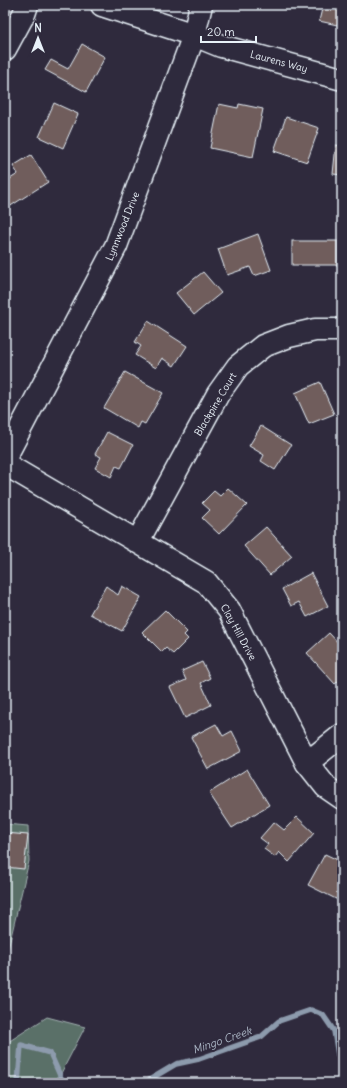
<svg xmlns="http://www.w3.org/2000/svg" width="347" height="1088" font-family="Delius,sans-serif">
  <style>
    .green { fill: #5a6f68; stroke: #a1b0b0 }
    .lines { fill: none; stroke-linecap: round; stroke-linejoin: round }
    .stream { stroke: #8d9bad; stroke-width: 5.5 }
    .building { fill: #6f5d5c; stroke: #e8f1f8 }
    .minor-casing { stroke: #e8f1f8; stroke-width: 25 }
    .minor { stroke: #2f2a3d; stroke-width: 22 }
    .labels { text-anchor: middle; stroke-width: 4; stroke-linejoin: round; paint-order: stroke }
    .street-label { font-size: 10px; fill: #e8f1f8; stroke: #2f2a3d }
    .water-label { font-size: 11px; font-style: italic; fill: #acb7c6; stroke: #2f2a3d }
  </style>
  <rect width="100%" height="100%" fill="#2f2a3d"/>
  <filter id="ink" filterUnits="userSpaceOnUse"><feTurbulence type="fractalNoise" baseFrequency=".025" numOctaves="2"/><feDisplacementMap in="SourceGraphic" scale="8" xChannelSelector="R" yChannelSelector="G"/><feConvolveMatrix kernelMatrix="1 2 1 2 8 2 1 2 1" color-interpolation-filters="sRGB"/></filter>
  <g filter="url(#ink)">
    <g class="green">
      <path d="M5,824L28,826L29,861L5,962Z"/>
      <path d="M47,1017L85,1027L56,1083H5V1044Z"/>
    </g>
    <g class="lines">
      <g class="stream">
        <path d="M18,1083L21,1045L50,1053L62,1080L67,1083"/>
        <path d="M144,1083L176,1064L199,1059L261,1037L279,1021L311,1010L323,1015L334,1031L338,1055L342,1062"/>
      </g>
    </g>
    <g class="building">
      <path d="M323,5H342V26L319,21Z"/>
      <path d="M82,44L105,57L86,92L45,70L51,60L68,69Z"/>
      <path d="M54,103L78,114L63,148L39,137Z"/>
      <path d="M219,104L238,108L239,104L263,109L253,157L210,148Z"/>
      <path d="M286,117L319,128L307,162L274,151Z"/>
      <path d="M336,145L342,146V175L333,174Z"/>
      <path d="M31,155L48,182L9,207L5,201V182L18,174L13,166Z"/>
      <path d="M258,234L271,270L254,276L250,267L227,275L218,249Z"/>
      <rect x="292" y="241" width="45" height="24"/>
      <path d="M203,272L221,293L194,315L176,293Z"/>
      <path d="M148,321L187,346L174,366L162,358L156,368L135,355L141,346L135,342Z"/>
      <path d="M125,372L163,393L145,424L141,422L138,428L104,408Z"/>
      <path d="M320,382L334,414L309,424L295,393Z"/>
      <path d="M261,426L291,445L275,470L261,461L264,455L249,446Z"/>
      <path d="M107,432L133,445L121,468L116,466L111,477L95,468L101,457L95,454Z"/>
      <path d="M228,488L247,505L219,534L202,518L210,510L202,503L214,491L220,496Z"/>
      <path d="M266,527L292,556L270,575L244,546Z"/>
      <path d="M311,573L328,606L307,617L299,602L291,606L282,589Z"/>
      <path d="M106,586L118,595L122,586L141,597L122,631L90,614Z"/>
      <path d="M165,610L187,632L184,635L188,639L173,654L166,648L162,652L142,632Z"/>
      <path d="M329,633L342,647V678L335,684L307,653Z"/>
      <path d="M202,662L210,678L201,683L211,705L185,718L170,687L186,680L182,671Z"/>
      <path d="M216,724L223,736L232,731L242,751L208,769L191,737Z"/>
      <path d="M247,769L269,805L232,828L209,793Z"/>
      <path d="M297,817L314,833L289,862L279,852L275,857L264,849L268,844L260,838L274,822L284,830Z"/>
      <path d="M5,833L28,835L24,869L5,867V868Z"/>
      <path d="M325,854L342,862V902L308,885Z"/>
    </g>
    <g class="lines">
      <defs>
        <g id="minor">
          <path d="M102,5L194,35L221,46L342,79"/>
          <path d="M5,49L24,14L27,5"/>
          <path d="M5,458L116,246L194,35L201,5"/>
          <path d="M5,464L206,582L229,610L307,763L326,787L342,798"/>
          <path d="M138,541L218,394L238,366L263,346L289,336L315,330H342"/>
          <path d="M307,763L342,735"/>
        </g>
      </defs>
      <use href="#minor" class="minor-casing"/>
      <use href="#minor" class="minor"/>
    </g>
  </g>
  <g class="labels">
    <g class="street-label">
      <text transform="translate(279 61) rotate(15)" y="4">Laurens Way</text>
      <text transform="translate(122 226) rotate(-68)" y="4">Lynnwood Drive</text>
      <text transform="translate(215 404) rotate(-59)" y="4">Blackpine Court</text>
      <text transform="translate(239 632) rotate(61)" y="4">Clay Hill Drive</text>
    </g>
    <g class="water-label">
      <text transform="translate(222 1040) rotate(-19)" y="4">Mingo Creek</text>
    </g>
  </g>
  <rect width="347" height="1088" fill="none" stroke="#2f2a3d" stroke-width="20"/>
  <rect x="10" y="10" width="327" height="1068" fill="none" stroke="#e8f1f8" stroke-width="1.5" filter="url(#ink)"/>
  <g transform="translate(38 38)" stroke="#2f2a3d" stroke-width="3" paint-order="stroke">
  <path d="M0-3L7 15L0 10L-7 15Z" fill="#e8f1f8"/>
  <text y="-6" font-size="11" font-weight="bold" text-anchor="middle" fill="#e8f1f8">N</text>
  </g>
  <path d="M201 36v6h55v-6" fill="none" stroke="#e8f1f8" stroke-width="2"/>
  <text x="207" y="36" font-size="12" fill="#e8f1f8" stroke="#2f2a3d" stroke-width="3" paint-order="stroke">20 m</text>
</svg>
